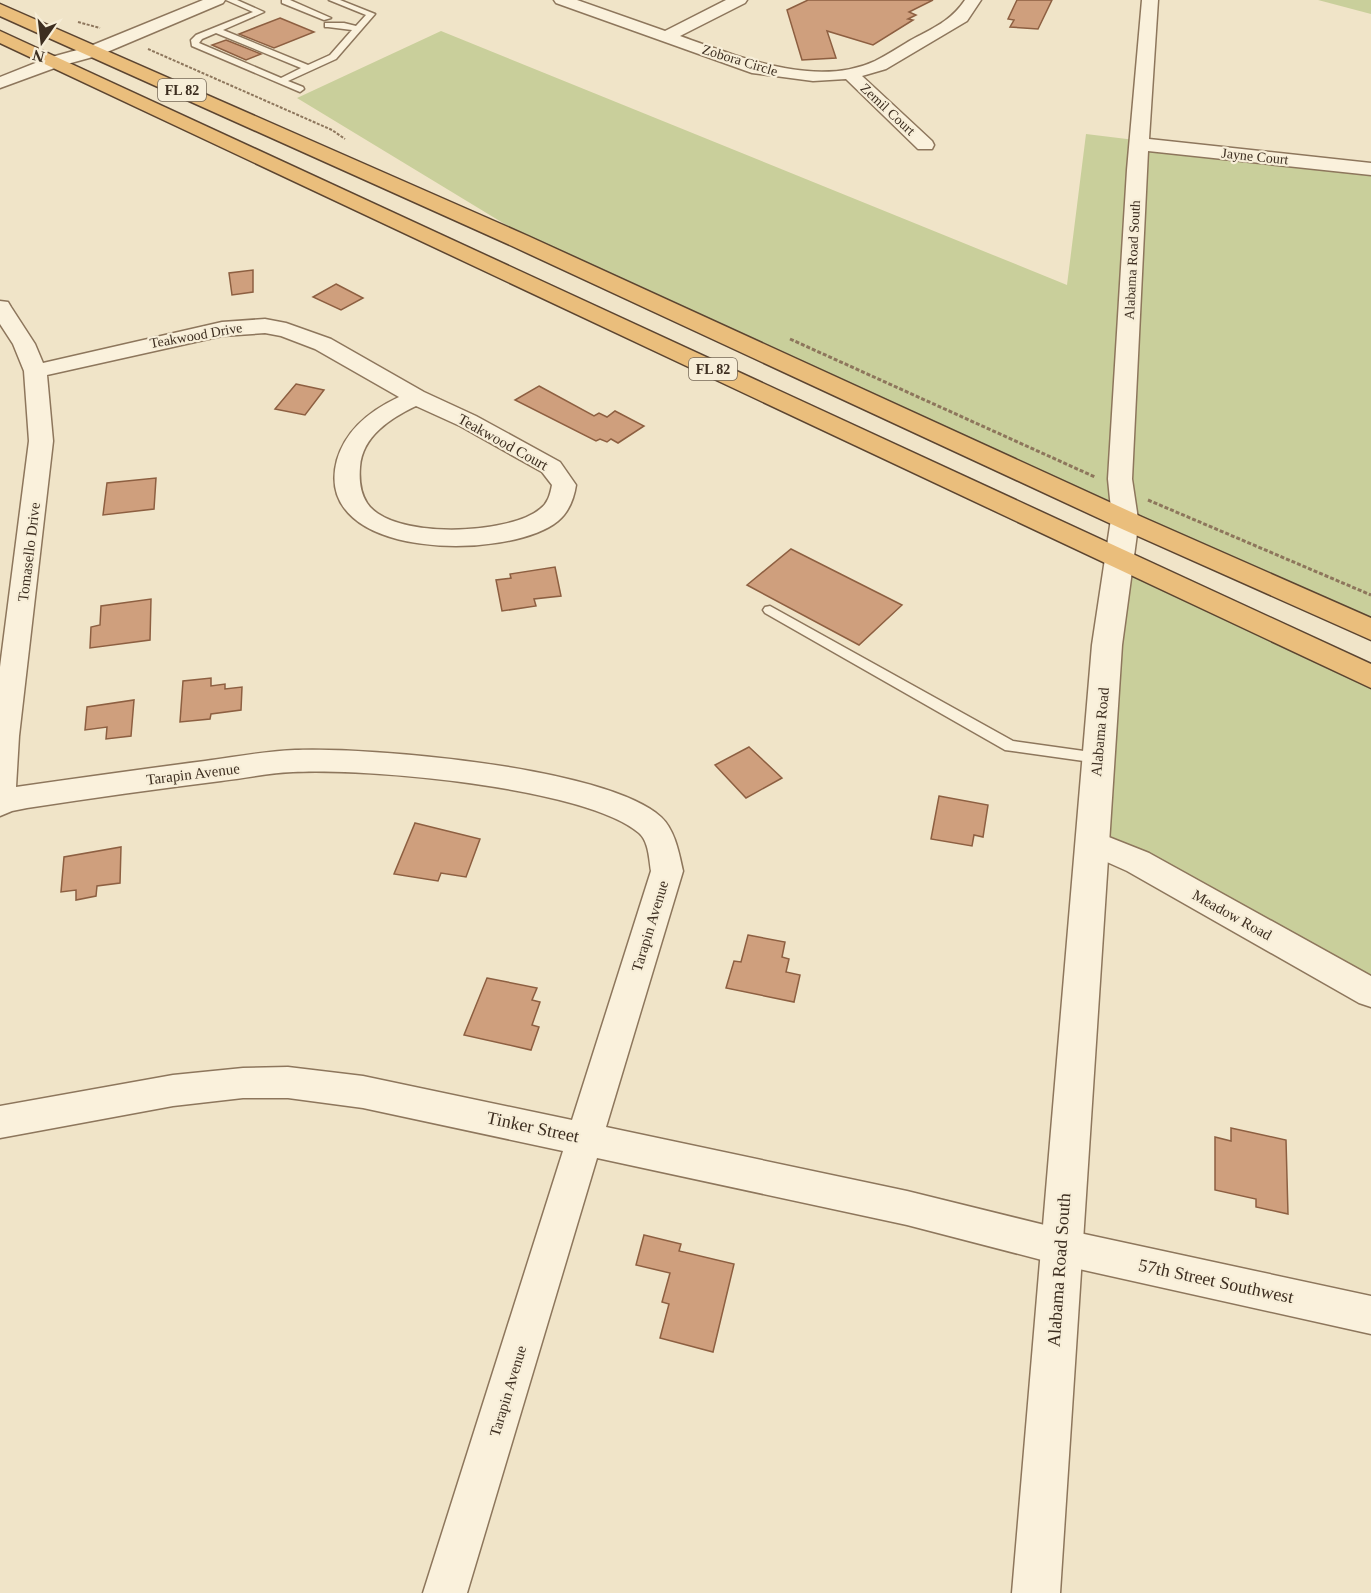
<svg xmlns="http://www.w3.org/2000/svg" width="1371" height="1593" font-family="'Times New Roman',serif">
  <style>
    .green { fill: #c9cf9b }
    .building { fill: #cf9f7d; stroke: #8d5f41; stroke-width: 1.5 }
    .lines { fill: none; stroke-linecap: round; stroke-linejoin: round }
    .service-casing { stroke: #8d765c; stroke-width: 3 }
    .minor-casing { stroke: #8d765c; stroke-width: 3 }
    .tertiary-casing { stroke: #8d765c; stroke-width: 3 }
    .trunk-casing { stroke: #5b4430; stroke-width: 3 }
    .path-far1 { stroke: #8d765c; stroke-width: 2; stroke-dasharray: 3 1.5; stroke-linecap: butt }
    .path { stroke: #8d765c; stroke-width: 3; stroke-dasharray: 4 2; stroke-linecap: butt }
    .service { fill: #faf1dc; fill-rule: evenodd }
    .minor { fill: #faf1dc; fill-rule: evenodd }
    .tertiary { fill: #faf1dc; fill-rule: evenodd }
    .trunk { fill: #eabe7c; fill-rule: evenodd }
    .labels { text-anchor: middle; stroke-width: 4.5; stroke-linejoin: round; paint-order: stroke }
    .far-street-label { font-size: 14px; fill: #3d2e20; stroke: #f7eed8 }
    .shield { fill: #f7eed8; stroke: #756857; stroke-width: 1.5 }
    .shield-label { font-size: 14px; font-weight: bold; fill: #3d2e20 }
    .street-label { font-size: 15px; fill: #3d2e20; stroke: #f7eed8 }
    .near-street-label { font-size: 18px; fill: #3d2e20; stroke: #f7eed8 }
  </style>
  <rect width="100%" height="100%" fill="#f0e4c8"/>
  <g class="green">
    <path d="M1318,0H1371V14Z"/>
    <path d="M441,31L1067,285L1086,134L1371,169V620L1128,512L526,237L297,98Z"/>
    <path d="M1129,574L1371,688V1002L1105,860L1120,648Z"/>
  </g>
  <g class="building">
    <path d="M808,0H933L909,12L916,15L908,19L913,20L873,45L827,31L836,58L802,60L787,10Z"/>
    <path d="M1017,0H1052L1038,29L1010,27L1014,20L1008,19Z"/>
    <path d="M280,18L314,32L274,48L239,34Z"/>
    <path d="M226,40L261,54L246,60L212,45Z"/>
    <path d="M253,270V292L232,295L229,273Z"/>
    <path d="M336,284L363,298L341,310L313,297Z"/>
    <path d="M296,384L324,390L305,415L275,409Z"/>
    <path d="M539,386L594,416L599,413L607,417L615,411L644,426L618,443L611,439L607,442L600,439L596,441L515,400Z"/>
    <path d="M156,478L154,509L103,515L107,483Z"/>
    <path d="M791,549L902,605L859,645L747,585Z"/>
    <path d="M555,567L561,596L534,599L536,606L502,611L496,580L511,578L510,574Z"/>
    <path d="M151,599L150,640L90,648L91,627L100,625L101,606Z"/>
    <path d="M211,678V686L225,684V689L242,687L241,710L211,714L210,719L180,722L183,681Z"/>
    <path d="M134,700L131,736L106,739L107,727L85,730L87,707Z"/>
    <path d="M749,747L782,778L746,798L715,765Z"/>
    <path d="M939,796L988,805L983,837L974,835L972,846L931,839Z"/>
    <path d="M415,823L480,839L466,877L441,873L438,881L394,874Z"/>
    <path d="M121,847L120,883L97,886L96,896L76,900V890L61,892L64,857Z"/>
    <path d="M748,935L785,942L782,957L789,959L786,972L800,975L794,1002L726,988L734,961L741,962Z"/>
    <path d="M487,978L537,988L532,1000L540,1002L532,1025L539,1027L531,1050L464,1035Z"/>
    <path d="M1231,1128L1286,1140L1288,1214L1256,1207V1199L1215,1190V1137L1231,1141Z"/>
    <path d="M644,1235L681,1244L679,1251L734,1264L713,1352L660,1338L669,1304L662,1302L670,1273L636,1265Z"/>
  </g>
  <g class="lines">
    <defs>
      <g id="service">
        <path d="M226,0H237L264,12L223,30L308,65L330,55L352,30L328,27H325V23H344L356,26L366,15L329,0H340L375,14L336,59L288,81L303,87L304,89L300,92L192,46L191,40L196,35L253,12ZM216,33L301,68L281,78L199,43L202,39Z"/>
        <path d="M282,0H290L331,18L324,20L282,3Z"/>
        <path d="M770,606L1013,741L1098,753L1103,754L1105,758L1103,762L1098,763L1005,750L765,613L763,610L765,607Z"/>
      </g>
      <g id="minor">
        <path d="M203,0H225L223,3L100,55L60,66L0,88V77L48,58L88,47Z"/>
        <path d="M554,0H577L665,31L726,0H747L745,3L680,36C737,56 815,89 875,61C887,55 899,47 911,40C933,28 951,21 965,0H981L967,21L886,69L862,76L932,141L934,145L932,149H918L846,79L813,81L752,73L556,3Z"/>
        <path d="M1142,0H1158L1149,139L1371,163V175L1148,151L1132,479L1138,519L1134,525L1125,527L1116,525L1112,519L1108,479L1127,170Z"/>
        <path d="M0,301L8,302L11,307L35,344L43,363L222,322L265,319L286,323L331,339L424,392L476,416L560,462L576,485C574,498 569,512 558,521C509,561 310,561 337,460C346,429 371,410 399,397L315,349L281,336L265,333L222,336L47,375L53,441L19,736L16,787C79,778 142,769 205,761C235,757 265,751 295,750C371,747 606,767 661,817C675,830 679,853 683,871L606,1127L907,1191L1061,1229L1371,1296V1334L1061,1265L907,1225L597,1158L467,1593H423L563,1151L363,1108L288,1098H243L173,1106L0,1138V1106L173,1075L243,1068L288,1067L363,1076L572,1120L651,871C649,859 649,842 639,833C586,787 366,768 293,772C269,773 245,778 221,781C156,789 92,798 27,808L12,811L0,816V667L29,441L24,371L13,344L0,324ZM416,406L460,426L542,472L552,485C550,495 548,503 540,509C509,535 391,540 367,503C360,492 359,480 360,467C362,436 391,418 416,406Z"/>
        <path d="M1091,830L1149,853L1371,976V1007L1359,1003L1127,871L1080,850L1076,842L1080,834Z"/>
      </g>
      <path id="tertiary" d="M1125,510L1135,513L1139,519L1122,645L1060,1593H1012L1092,645L1111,519L1115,513Z"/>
      <g id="trunk">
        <path d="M0,4L528,236L1142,517L1371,618V640L1122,529L512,246L0,16Z"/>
        <path d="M0,31L1371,664V688L0,43Z"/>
      </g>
    </defs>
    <use href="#service" class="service-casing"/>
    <use href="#minor" class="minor-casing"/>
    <use href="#tertiary" class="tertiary-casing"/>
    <use href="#trunk" class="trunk-casing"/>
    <g class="path-far1">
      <path d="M78,22L100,28"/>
      <path d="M148,49L332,130L345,139"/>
    </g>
    <g class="path">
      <path d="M790,339L1095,477"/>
      <path d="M1148,500L1371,595"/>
    </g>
    <use href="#service" class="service"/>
    <use href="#minor" class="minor"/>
    <use href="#tertiary" class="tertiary"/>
    <use href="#trunk" class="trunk"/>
  </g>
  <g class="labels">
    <g class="far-street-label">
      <text transform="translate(740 60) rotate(17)" y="5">Zobora Circle</text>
      <text transform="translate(888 109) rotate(43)" y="5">Zemil Court</text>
      <text transform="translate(1255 156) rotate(6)" y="5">Jayne Court</text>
      <text transform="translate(1132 260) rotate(-87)" y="5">Alabama Road South</text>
      <text transform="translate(196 335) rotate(-10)" y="5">Teakwood Drive</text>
    </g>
    <g class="shield">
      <rect x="158" y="79" width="48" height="22" rx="4.5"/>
      <rect x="689" y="358" width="48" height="22" rx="4.5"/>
    </g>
    <g class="shield-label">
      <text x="182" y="95">FL 82</text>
      <text x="713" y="374">FL 82</text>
    </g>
    <g class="street-label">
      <text transform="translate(503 442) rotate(29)" y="5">Teakwood Court</text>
      <text transform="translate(29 552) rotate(-83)" y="5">Tomasello Drive</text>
      <text transform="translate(1100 732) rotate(-85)" y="5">Alabama Road</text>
      <text transform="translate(193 774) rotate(-7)" y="5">Tarapin Avenue</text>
      <text transform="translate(1232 915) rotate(29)" y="5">Meadow Road</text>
      <text transform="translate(650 926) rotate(-73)" y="5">Tarapin Avenue</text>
      <text transform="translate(508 1391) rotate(-73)" y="5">Tarapin Avenue</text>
    </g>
    <g class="near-street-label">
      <text transform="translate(533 1127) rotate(12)" y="6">Tinker Street</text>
      <text transform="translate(1059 1270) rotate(-86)" y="6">Alabama Road South</text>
      <text transform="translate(1216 1281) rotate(12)" y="6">57th Street Southwest</text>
    </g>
  </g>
  <g transform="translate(42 42) rotate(194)" stroke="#f7eed8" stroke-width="4.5" paint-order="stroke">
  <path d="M0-4.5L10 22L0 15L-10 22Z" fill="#3d2e20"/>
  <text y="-9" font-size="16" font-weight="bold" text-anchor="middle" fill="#3d2e20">N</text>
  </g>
</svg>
